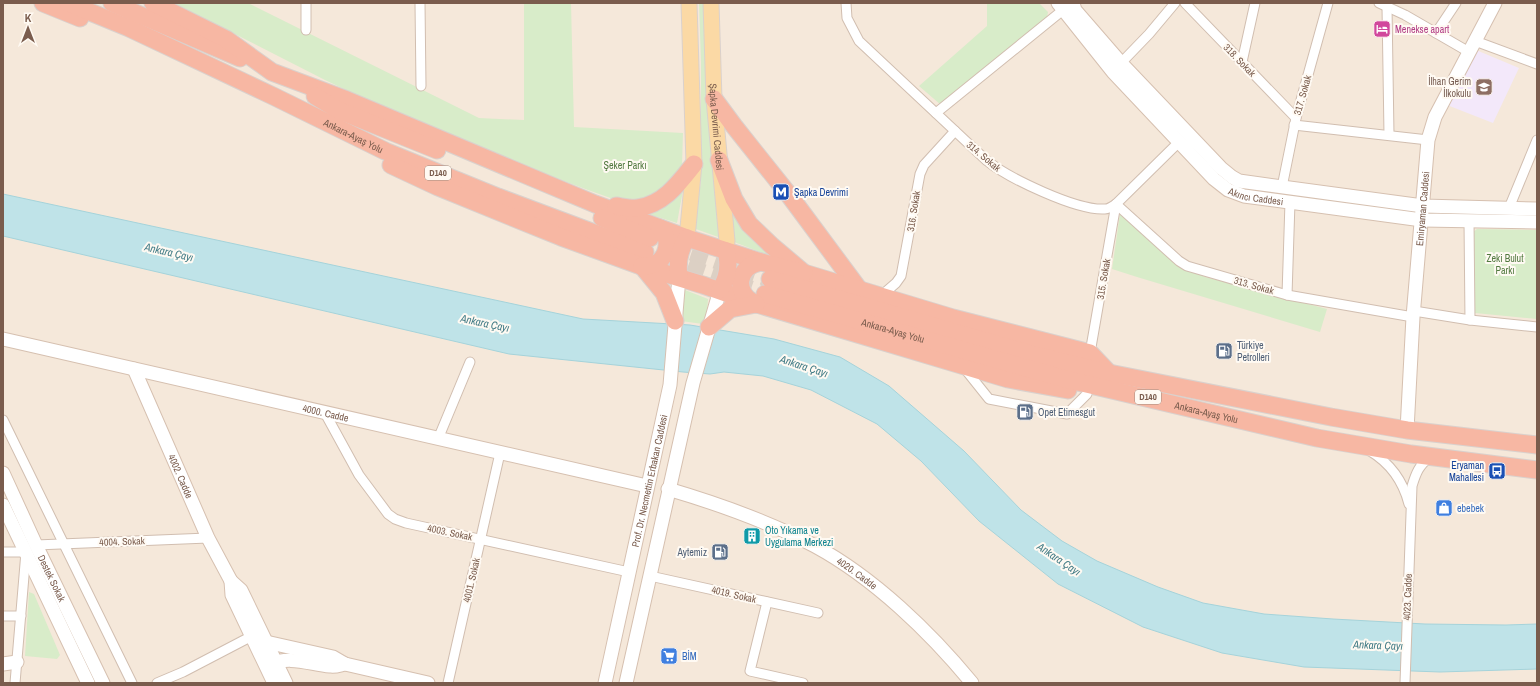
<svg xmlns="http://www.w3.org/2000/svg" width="1540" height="686" font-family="'Archivo Narrow',sans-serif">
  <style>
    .residential { fill: #f5e8da }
    .education { fill: #f3e8fa }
    .green { fill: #d8ecc9 }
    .water { fill: #bfe3e8; stroke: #a5d3da }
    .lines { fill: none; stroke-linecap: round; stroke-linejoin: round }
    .highway-tunnel { stroke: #dcd0c4; stroke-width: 17; stroke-dasharray: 17 8; stroke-linecap: butt }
    .street-casing { stroke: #d1beb0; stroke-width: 11 }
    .secondary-casing { stroke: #d6c0b0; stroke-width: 15 }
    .primary-casing { stroke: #dad1cd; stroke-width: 17 }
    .highway-casing { stroke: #dad1cd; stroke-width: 19 }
    .street { stroke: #fff; stroke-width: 9 }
    .secondary { stroke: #fff; stroke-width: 13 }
    .primary { stroke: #fbd9a5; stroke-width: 15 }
    .highway { stroke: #f7b7a3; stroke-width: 17 }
    .labels { text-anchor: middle; stroke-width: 4; stroke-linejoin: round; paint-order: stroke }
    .shield { fill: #fffaf3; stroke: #a28b7f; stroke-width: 1 }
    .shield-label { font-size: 9px; font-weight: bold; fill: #7a5c4d }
    .hotel-label { font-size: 10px; fill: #b23c85; stroke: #fffaf3; text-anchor: start }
    .street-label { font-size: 10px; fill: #7a5c4d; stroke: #fffaf3 }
    .education-label { font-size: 10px; fill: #785e54; stroke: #fffaf3; text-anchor: end }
    .park-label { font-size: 10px; fill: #537a41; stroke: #fffaf3 }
    .transit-label { font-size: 10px; fill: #164399; stroke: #fffaf3; text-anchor: start }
    .service-label { font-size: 10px; fill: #4e5e75; stroke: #fffaf3; text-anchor: start }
    .shop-label { font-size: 10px; fill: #366cbe; stroke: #fffaf3; text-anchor: start }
    .culture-label { font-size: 10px; fill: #0d838f; stroke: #fffaf3; text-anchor: start }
    .water-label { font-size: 11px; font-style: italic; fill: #437c86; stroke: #fffaf3 }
  </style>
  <rect width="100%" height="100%" fill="#fdf6ec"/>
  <rect class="residential" x="3" y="3" width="1534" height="680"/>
  <path class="education" d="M1476,50L1519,68L1493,123L1447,105Z"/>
  <g class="green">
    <path d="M174,3H248L479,118L524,120V3H571L574,127L683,133L682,166L659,193L637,201L616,200L588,190L485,151L403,117L325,80Z"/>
    <path d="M699,3H704L721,238L693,228L701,182V62Z"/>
    <path d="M987,3H1039L1048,12L1047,17L941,105L919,86L987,26Z"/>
    <path d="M684,185L677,223L642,212Z"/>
    <path d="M731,205L776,258L734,242Z"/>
    <path d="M1120,214L1135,225L1176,264L1205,277L1327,309L1320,332L1137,277L1112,269Z"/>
    <path d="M1477,229L1537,230V319L1475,313L1472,233Z"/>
    <path d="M685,290L708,299L707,313L703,324L681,321Z"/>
    <path d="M29,592L34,594L60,655L57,659L25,656Z"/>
  </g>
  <path class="water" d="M3,194L583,319L690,325L774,339L840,357L889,386L964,451L1021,510L1062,541L1097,561L1158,587L1203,603L1264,614L1333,619L1425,624L1506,625L1537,624V669L1440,672L1304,667L1222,653L1143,627L1058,584L979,521L921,461L877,424L811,390L763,376L724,372L710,374L683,372L509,354L3,236Z"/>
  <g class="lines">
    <g class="highway-tunnel">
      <path d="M668,244L770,279"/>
      <path d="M664,259L765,294"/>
    </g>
    <defs>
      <g id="street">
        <path d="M306,3V30"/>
        <path d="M420,3L421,86"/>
        <path d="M846,3L847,18L859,41L986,160C1008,178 1077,211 1105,209C1109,209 1113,206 1116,204L1179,142"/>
        <path d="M1185,3L1296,118"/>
        <path d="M1379,3L1405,15L1469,52"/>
        <path d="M1387,7L1389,135"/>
        <path d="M1436,33L1456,3"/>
        <path d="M1475,41L1537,64"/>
        <path d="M1242,62L1255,3"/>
        <path d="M1121,63L1149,34L1175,3"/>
        <path d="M936,113L1063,10"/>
        <path d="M1294,125L1428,140"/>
        <path d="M1282,187L1296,118L1328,3"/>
        <path d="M1116,204L1179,261L1187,266L1287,295L1413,317"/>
        <path d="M1509,208L1537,140"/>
        <path d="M1469,221L1470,320"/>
        <path d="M1287,295L1290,202"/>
        <path d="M881,296L896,283L901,276L920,174L924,165L955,131"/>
        <path d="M1414,311L1470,320L1537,327"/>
        <path d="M1090,353L1116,204"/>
        <path d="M965,369L989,399L1067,414L1087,394"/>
        <path d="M325,413L359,475L388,514L395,519L406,523L629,572"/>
        <path d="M3,420L132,683"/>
        <path d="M438,439L470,362"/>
        <path d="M1370,451C1390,463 1403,481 1409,504"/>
        <path d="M36,545L208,538"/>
        <path d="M3,552H26L15,683"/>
        <path d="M650,576L818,613"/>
        <path d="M767,602L750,671L803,683"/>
        <path d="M3,616H21"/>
        <path d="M157,683L183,672L252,636"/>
        <path d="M448,683L500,453"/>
        <path d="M1405,683L1412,486C1416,473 1419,465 1430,457"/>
      </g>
      <g id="secondary">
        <path id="s1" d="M1058,3L1113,72L1214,179L1228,190L1244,196L1422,220L1537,222"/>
        <path d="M1073,3L1075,10L1121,63L1221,168L1232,177L1239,181L1423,206L1537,209"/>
        <path id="s2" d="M3,339L647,486"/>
        <path id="s3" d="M134,369L208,538L231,581L241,590L286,683"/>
        <path id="s4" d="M1407,430L1413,317L1428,140L1435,117L1495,3"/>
        <path id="s5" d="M3,473L36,545L103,683"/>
        <path id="s6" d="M668,489C719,504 769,522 815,546C874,578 930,632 972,683"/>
        <path d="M3,505L88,683"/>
        <path d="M231,581L232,595L274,683"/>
        <path d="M257,646L266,642L333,657L345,664L428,683"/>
        <path d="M3,664L17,662"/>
        <path d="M269,665C289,655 309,664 330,666C335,667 340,665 345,664"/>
        <path id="s7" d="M605,683L670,385L679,277"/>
        <path d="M626,683L693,383L720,290"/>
      </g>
      <g id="primary">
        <path id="s8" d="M711,3L714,99L727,241L726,251"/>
        <path d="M687,238L694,164L689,3"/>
      </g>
      <g id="highway">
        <path d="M43,3L80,18"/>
        <path id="s9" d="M68,3L129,28L273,96L385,151L498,197L645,252"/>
        <path d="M112,3L240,58"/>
        <path d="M153,3L226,39L272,72L347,100L595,204L687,238L761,262"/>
        <path d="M315,96L338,110L437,150"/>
        <path d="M714,99L734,126L789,195L858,288"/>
        <path d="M719,160L734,199L749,224L772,246L804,273L953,318L1090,353L1109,373"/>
        <path d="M391,165L438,187L561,237L641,266L703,285L757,304"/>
        <path d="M616,206C623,207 631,209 638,208C664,204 679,183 694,164"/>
        <path d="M602,218L650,238"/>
        <path d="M642,266L664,293L675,321"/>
        <path d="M642,266C664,268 675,244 660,228"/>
        <path d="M804,273L761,262C736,266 733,295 757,304L1008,379L1068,390"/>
        <path d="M679,277C677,263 679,250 687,238"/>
        <path d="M770,279L1031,354L1109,373L1331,417L1407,430L1537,445"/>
        <path d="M720,290C728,278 730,266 726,251"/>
        <path id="s10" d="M765,294L1065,379L1317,438L1411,454L1537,470"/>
        <path d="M709,327L730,309L756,304"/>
      </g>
    </defs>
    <use href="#street" class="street-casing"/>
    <use href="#secondary" class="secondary-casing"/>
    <use href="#primary" class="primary-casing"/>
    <use href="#highway" class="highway-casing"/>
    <use href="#street" class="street"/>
    <use href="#secondary" class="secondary"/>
    <use href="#primary" class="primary"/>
    <use href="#highway" class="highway"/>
  </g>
  <defs>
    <symbol id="hotel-square" viewBox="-11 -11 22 22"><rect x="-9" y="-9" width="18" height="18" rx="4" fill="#d1479c" stroke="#fffaf3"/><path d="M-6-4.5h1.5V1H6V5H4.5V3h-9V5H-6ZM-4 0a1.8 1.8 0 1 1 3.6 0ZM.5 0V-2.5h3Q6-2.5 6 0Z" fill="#fff"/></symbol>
    <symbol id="school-square" viewBox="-11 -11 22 22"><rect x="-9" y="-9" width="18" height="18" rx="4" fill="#8d6e63" stroke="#fffaf3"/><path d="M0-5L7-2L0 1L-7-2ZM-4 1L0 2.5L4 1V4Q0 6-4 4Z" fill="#fff"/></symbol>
    <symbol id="metro-square" viewBox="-11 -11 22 22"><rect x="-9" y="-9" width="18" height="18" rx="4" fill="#1a4fb4" stroke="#fffaf3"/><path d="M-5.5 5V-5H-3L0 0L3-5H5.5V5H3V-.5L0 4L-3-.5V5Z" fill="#fff"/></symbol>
    <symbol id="fuel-square" viewBox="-11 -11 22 22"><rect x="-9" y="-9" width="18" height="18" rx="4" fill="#5c6f8a" stroke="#fffaf3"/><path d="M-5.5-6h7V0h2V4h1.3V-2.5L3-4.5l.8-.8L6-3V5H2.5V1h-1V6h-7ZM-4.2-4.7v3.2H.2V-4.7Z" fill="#fff"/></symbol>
    <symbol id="bus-square" viewBox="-11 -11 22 22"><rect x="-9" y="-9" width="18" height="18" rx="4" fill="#1a4fb4" stroke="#fffaf3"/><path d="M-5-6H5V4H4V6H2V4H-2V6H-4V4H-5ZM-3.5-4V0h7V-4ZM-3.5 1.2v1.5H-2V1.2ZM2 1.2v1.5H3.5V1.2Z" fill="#fff"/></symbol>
    <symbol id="shop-square" viewBox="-11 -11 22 22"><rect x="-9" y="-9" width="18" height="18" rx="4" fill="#3f7fe0" stroke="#fffaf3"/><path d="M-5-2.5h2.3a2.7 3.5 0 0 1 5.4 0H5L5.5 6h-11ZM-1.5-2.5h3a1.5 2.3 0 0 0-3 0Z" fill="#fff"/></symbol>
    <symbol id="building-square" viewBox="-11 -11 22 22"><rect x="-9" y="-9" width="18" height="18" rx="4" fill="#0f9aa8" stroke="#fffaf3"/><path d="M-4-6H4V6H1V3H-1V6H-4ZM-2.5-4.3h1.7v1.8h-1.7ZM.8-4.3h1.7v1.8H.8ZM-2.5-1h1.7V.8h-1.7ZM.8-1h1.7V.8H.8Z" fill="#fff"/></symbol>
    <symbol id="supermarket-square" viewBox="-11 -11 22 22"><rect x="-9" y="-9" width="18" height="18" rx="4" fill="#3f7fe0" stroke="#fffaf3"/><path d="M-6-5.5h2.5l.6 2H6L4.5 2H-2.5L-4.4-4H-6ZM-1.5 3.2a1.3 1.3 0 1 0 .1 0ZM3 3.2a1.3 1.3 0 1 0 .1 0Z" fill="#fff"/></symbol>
  </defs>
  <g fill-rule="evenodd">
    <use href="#hotel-square" x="1372" y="19" width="20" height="20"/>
    <use href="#school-square" x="1474" y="77" width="20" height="20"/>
    <use href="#metro-square" x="771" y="182" width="20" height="20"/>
    <use href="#fuel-square" x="1214" y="341" width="20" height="20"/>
    <use href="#fuel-square" x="1015" y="402" width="20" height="20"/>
    <use href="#bus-square" x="1487" y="461" width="20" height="20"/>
    <use href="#shop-square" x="1434" y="498" width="20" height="20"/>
    <use href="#building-square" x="742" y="526" width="20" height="20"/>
    <use href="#fuel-square" x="710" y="542" width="20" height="20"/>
    <use href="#supermarket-square" x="659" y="646" width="20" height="20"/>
  </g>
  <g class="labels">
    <g class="shield">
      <rect x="425" y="166" width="26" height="14" rx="3"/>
      <rect x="1135" y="390" width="26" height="14" rx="3"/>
    </g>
    <g class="shield-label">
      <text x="438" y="176">D140</text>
      <text x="1148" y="400">D140</text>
    </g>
    <g class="hotel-label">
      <text x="1395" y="33">Menekse apart</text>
    </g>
    <g class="street-label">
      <text transform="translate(1240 60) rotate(46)" y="4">318. Sokak</text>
      <text transform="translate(1302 95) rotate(-74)" y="4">317. Sokak</text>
      <text dy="4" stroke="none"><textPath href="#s8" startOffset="124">Şapka Devrimi Caddesi</textPath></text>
      <text dy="4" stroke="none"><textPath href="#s9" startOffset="315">Ankara-Ayaş Yolu</textPath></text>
      <text transform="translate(984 156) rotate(40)" y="4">314. Sokak</text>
      <text dy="4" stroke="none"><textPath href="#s1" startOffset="282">Akıncı Caddesi</textPath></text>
      <text dy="4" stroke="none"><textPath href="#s4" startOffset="222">Emiryaman Caddesi</textPath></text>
      <text transform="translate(913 211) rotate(-81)" y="4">316. Sokak</text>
      <text transform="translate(1103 279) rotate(-80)" y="4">315. Sokak</text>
      <text transform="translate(1254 285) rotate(16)" y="4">313. Sokak</text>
      <text dy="4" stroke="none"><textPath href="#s10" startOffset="133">Ankara-Ayaş Yolu</textPath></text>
      <text dy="4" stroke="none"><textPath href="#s10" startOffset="457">Ankara-Ayaş Yolu</textPath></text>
      <text dy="4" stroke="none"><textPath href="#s2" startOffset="331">4000. Cadde</textPath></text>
      <text dy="4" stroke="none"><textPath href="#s3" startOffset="117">4002. Cadde</textPath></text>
      <text dy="4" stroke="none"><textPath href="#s7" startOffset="207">Prof. Dr. Necmettin Erbakan Caddesi</textPath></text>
      <text transform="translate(450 532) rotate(12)" y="4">4003. Sokak</text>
      <text transform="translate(122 541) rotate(-2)" y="4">4004. Sokak</text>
      <text dy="4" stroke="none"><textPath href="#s6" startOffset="208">4020. Cadde</textPath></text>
      <text dy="4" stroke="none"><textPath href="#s5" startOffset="116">Destek Sokak</textPath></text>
      <text transform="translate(471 580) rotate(-77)" y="4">4001. Sokak</text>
      <text transform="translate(734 594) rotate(13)" y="4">4019. Sokak</text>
      <text transform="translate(1407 597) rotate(-88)" y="4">4023. Cadde</text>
    </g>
    <g class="education-label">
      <text x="1471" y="85">İlhan Gerim<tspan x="1471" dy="12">İlkokulu</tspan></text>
    </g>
    <g class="park-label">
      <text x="625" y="169">Şeker Parkı</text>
      <text x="1505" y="262">Zeki Bulut<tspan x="1505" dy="12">Parkı</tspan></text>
    </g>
    <g class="transit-label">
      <text x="794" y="196">Şapka Devrimi</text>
      <text x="1484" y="469" text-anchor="end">Eryaman<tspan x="1484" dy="12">Mahallesi</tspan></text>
    </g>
    <g class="service-label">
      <text x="1237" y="349">Türkiye<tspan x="1237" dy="12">Petrolleri</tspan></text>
      <text x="1038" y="416">Opet Etimesgut</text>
      <text x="707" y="556" text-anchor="end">Aytemiz</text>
    </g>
    <g class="shop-label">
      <text x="1457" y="512">ebebek</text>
      <text x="682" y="660">BİM</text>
    </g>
    <g class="culture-label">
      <text x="765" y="534">Oto Yıkama ve<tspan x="765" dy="12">Uygulama Merkezi</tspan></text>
    </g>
    <g class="water-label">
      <text transform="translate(169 252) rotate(13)" y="4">Ankara Çayı</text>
      <text transform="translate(485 323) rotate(12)" y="4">Ankara Çayı</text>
      <text transform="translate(804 366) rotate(18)" y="4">Ankara Çayı</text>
      <text transform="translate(1059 559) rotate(34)" y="4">Ankara Çayı</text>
      <text transform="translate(1378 645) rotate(2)" y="4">Ankara Çayı</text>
    </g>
  </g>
  <rect width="1540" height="686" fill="none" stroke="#7a5c4d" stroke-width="8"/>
  <g transform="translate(28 28)" stroke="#fffaf3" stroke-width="3" paint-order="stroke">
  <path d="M0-3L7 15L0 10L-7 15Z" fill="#7a5c4d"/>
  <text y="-6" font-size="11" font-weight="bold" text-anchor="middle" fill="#7a5c4d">K</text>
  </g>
</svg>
